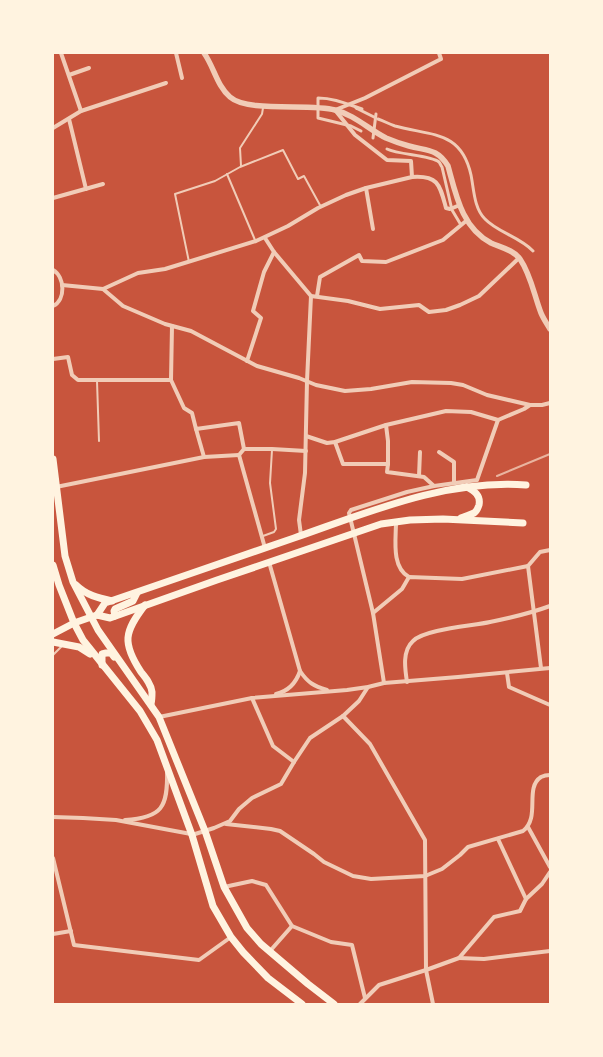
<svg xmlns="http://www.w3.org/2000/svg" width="603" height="1057" font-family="'DejaVu Sans',sans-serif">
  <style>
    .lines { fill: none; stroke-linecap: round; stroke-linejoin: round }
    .service { stroke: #f1ccb7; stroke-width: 2 }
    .pedestrian { stroke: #f1ccb7; stroke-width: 3 }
    .minor { stroke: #f1ccb7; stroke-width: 4 }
    .tertiary { stroke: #f1ccb7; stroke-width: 5.5 }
    .primary { stroke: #fff3e0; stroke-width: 7 }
    .rail { stroke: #e9b49f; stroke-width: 2 }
  </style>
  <rect width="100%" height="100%" fill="#c8553d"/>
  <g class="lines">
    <g class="service">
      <path d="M241,166L240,148L262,114L263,108"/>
      <path d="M227,174L255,240"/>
      <path d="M189,262L175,194L215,181L240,167L283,150L298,179L304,176L321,207"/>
      <path d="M97,381L99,441"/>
      <path d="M263,536L274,532L276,529L270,483L272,450"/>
      <path d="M53,655L62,646"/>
    </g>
    <g class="pedestrian">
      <path d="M356,108L374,117"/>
      <path d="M378,119C384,121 389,124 395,126C431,136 461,130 471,175C474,190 474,208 485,219C497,232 520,237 533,251"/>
      <path d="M361,131L351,126L318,118V98C334,98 347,104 362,109"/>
      <path d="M373,138L376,114"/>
      <path d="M387,149C399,155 431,155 439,162C440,163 441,166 442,167L452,210L461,225"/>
    </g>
    <g class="minor">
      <path d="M61,53L81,111"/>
      <path d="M176,53L182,78"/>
      <path d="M69,75L89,68"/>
      <path d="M69,119L86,189"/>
      <path d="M53,128L81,111L166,83"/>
      <path d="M412,177C439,175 440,186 446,208L450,209L460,205"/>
      <path d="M366,188L373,229"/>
      <path d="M53,198L103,184"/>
      <path d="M265,238L274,252L311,296L348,301L380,309L419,305L429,312L446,310L460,305L479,296L519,258"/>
      <path d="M53,270C65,277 66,300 53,306"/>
      <path d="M62,285L103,289L123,306L165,324L191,331L257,366L299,378L316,385L345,391L371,389L412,382L451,383L463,385L487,395L530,405H542L550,403"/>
      <path d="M103,289L138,273L165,269L256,241L288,226L318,208L346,195L366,188L412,177L411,161L387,160L355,135L335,110L365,98L441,59L439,53"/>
      <path d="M317,296L320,277L359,255L362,261L386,262L443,240L466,221"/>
      <path d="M53,359L68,357L72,375L78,380H171L184,408L192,413L196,429L239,423L244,449"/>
      <path d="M247,361L261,318L253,311L264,272L274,252"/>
      <path d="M171,380L172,326"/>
      <path d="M386,425L388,441V464"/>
      <path d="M196,429L204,457"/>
      <path d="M306,436L327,443L335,442L386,425L446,411L471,412L498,420L524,409L530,405"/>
      <path d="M335,442L343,464H388L387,472L424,477L434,486"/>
      <path d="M439,452L454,462V483"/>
      <path d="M239,455L265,548"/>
      <path d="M239,455L244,449H272L306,451"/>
      <path d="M419,476L420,452"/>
      <path d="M56,487L204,457L239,455"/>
      <path d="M396,522C396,539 391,567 409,577"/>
      <path d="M301,535L299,520L305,473L307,381L311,296"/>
      <path d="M269,562L300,671C308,683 314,686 327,690"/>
      <path d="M528,566L540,552L550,550"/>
      <path d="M373,613L402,589L409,577L462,579L528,566L541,668"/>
      <path d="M507,673L509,687L550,705"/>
      <path d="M407,682C405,669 402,651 413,641C425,629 473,626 490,622C510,618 531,613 550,606"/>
      <path d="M384,683L373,613L349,513L351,510L407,492L434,486L477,480L498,420"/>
      <path d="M276,694C289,691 296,683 300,671"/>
      <path d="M253,698H252L273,746L294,762"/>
      <path d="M343,716L370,744L425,840L426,970L433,1004"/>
      <path d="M159,717L252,698L347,690L368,687L384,683L458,677L550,668"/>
      <path d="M53,817L83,818L116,820L191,834"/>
      <path d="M125,820C162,818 168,807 167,771"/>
      <path d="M226,824L271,829L280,831L314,854L324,862L353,876L371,879L425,876L442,869L460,855L468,847L523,831C541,817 524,788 541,777C543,776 547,775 550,775"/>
      <path d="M528,827L550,867"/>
      <path d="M192,835L214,828L230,821L239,809L252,798L281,784L294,762L310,738L343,716L359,701L368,687"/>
      <path d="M498,839L526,899"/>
      <path d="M53,858L74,945L199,960L231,937"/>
      <path d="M224,887L252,881L266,885L292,926L331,942L352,945L365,998"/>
      <path d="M53,934L71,931"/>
      <path d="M270,951L292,926"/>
      <path d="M459,958L484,959L550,951"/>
      <path d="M360,1004L379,985L426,970L459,958L494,917L520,911L526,899L542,884L550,872"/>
    </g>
    <path class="tertiary" d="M204,53C214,67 217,86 230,97C248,113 310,103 335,110C355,115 368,129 386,138C393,141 402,144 409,146C427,151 437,148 448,166C456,195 462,228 491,243C500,247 514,250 520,259C531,275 534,295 541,313C543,318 547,324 550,329"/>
    <g class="primary">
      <path d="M53,459L65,556L73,582L98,630L159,717L205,831L224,887L247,928L261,944L308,984L334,1004"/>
      <path d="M461,518C465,516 470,515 474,513C477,511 478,508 479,505C481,495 474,491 467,487"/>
      <path d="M53,565L59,585L74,623L83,640L140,711L157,740L192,835L213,906L231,937L243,952L268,978L302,1004"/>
      <path d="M76,585C86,595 98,598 112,601"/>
      <path d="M145,605C124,632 122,643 141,672C146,678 151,684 152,692C152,696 152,700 151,704"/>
      <path d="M97,615L105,603C168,581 231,560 294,538C369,512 446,479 526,485"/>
      <path d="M115,616L114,611L115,609L133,601L137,593"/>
      <path d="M53,634L74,623L97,615L110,618L217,580L381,524L410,520L443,519L523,523"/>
      <path d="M53,642L79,647L90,654"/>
      <path d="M102,665V654L106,653H111L114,657"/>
    </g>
    <path class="rail" d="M497,476L550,454"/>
  </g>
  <rect width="603" height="1057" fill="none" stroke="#fff3e0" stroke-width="108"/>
</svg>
